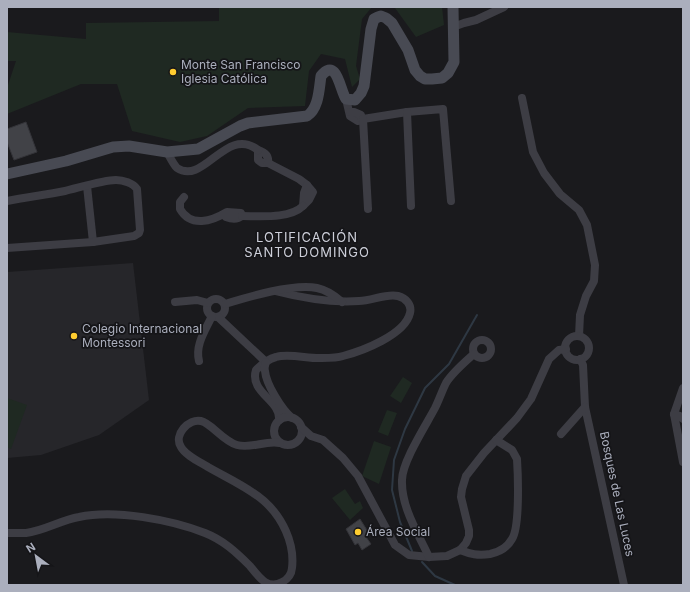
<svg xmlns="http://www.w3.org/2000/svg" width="690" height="592" font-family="Inter,sans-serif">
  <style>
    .built { fill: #26262a }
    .green { fill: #1f2922 }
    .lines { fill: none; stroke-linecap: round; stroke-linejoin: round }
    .stream { stroke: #2e3843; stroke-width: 2 }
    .building { fill: #414247; stroke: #343439 }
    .minor { stroke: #3d3d44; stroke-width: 8 }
    .secondary { stroke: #484a53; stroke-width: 11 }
    .poi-dot { fill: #ffcd30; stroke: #151518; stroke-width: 1.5 }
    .labels { text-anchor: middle; stroke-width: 3.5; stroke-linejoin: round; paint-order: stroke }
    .poi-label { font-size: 12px; fill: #abafbd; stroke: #151518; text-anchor: start }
    .street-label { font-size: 12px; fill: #abafbd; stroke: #151518 }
    .neighbourhood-label { font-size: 13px; letter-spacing: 1px; fill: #cdcfd9; stroke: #151518 }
  </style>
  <rect width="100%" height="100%" fill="#1a1a1d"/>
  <path class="built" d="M133,263L149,400L99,435L41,455L7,458V272Z"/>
  <g class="green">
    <path d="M219,7H372L362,19L356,66L360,79L352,87L345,59L321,54L309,71L305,106L248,108L207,136L180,142L132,131L117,84H81L7,114V88L16,61H7V32L86,39V23L219,21Z"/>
    <path d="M391,7H442L444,25L416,37L395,8Z"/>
    <path d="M403,377L412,383L401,403L390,396Z"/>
    <path d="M7,398L27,405L11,449L7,447Z"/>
    <path d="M387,410L397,413L388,436L378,432Z"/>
    <path d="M374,441L391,447L379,484L362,476Z"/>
    <path d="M345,489L355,504L360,501L363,508L350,520L332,498Z"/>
  </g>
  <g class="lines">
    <g class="stream">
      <path d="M412,551L400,522L392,490L394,460L405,429L425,388L449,364L477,315"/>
      <path d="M422,562L435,576L455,585"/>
    </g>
  </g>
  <g class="building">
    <path d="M26,122L37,152L14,160L7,142V129Z"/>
    <path d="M360,519L370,535L366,537L371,544L362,550L358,543L355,545L346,529Z"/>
  </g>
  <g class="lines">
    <g class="minor">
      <path d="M453,27L464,23L476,20L504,7"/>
      <path d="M522,98L533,152L544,173L560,194L579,210L587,225L595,265L594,281L586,296L580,315L579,336"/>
      <path d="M346,99L350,116L358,121L361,118"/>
      <path d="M350,112H354L361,115V118L363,119L407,112L443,109L451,201"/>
      <path d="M407,112L411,206"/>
      <path d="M363,119L368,209"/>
      <path d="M258,150C265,152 269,156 268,163H262L258,160Z"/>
      <path d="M167,152C170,157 173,164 177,168C204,186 226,125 258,150"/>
      <path d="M268,163L299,179L307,185"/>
      <path d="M307,185L313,192L309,200L303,206L304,193Z"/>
      <path d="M87,186L93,242"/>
      <path d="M184,197L180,202V209C191,228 212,221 227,212L241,213L242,216C237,220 231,219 226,217L224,214"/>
      <path d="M7,201C26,197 46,195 65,191C78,188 103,180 116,180C123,180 133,183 137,189L140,230L139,233L134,236L93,242L7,248"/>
      <path d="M242,216C260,216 290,219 303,206"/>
      <path d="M275,291C302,298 332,303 359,301C372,301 386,293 398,296C406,298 412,305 410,313C405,335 362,351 343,356C337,358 329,358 322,358C309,359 289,353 276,357C268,359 262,364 256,370C249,393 281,400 279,420"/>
      <circle cx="216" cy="308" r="9"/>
      <path d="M175,302L197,300L208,303"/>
      <path d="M225,304C248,297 294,283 317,288C327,290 334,295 342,302"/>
      <path d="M218,317L266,362"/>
      <circle cx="577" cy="348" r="12"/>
      <circle cx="482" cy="349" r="9"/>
      <path d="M580,359L583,365L585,407L624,585"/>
      <path d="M199,361C195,345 205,331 212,316"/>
      <path d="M266,362C265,365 264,368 265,371C266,384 282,410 292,418"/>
      <path d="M674,414L683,388"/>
      <circle cx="288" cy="431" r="14"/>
      <path d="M683,419L680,416L674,414L683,462"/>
      <path d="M301,427L311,436L323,440L343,458L358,476L395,545L409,555L429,557L447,556L460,550L466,543L469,536V530L461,497L462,489L466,476L484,453L517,418L531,399L549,359L559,350L566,349"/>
      <path d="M561,434L585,407"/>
      <path d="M7,533C13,533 20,533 26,533C44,531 61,520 79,517C115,509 172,520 205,533C223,540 236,552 250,566C254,571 259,578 265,582C276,589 291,580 292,568C295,543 282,517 264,501C248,487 227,478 208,467C200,462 185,455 181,447C173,435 189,418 201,421C211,423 223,441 237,445C252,449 265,440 280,443"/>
      <path d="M460,550C470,554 478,556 490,554C500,552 507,548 512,539C520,527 518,475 517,459L512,450L496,440"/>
      <path d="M429,557C418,533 401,507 402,480C402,462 426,425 435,408C439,400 442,391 446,383C453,372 465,362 474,354"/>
    </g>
    <path class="secondary" d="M7,174L66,161L113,147L129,146L167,152L198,149L240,126L248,123L307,116C319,108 319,89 321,76C337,56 340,91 346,99L355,100L361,93L364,86L371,29L374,19L378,17L381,16L386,18L392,23L408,50L415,70L420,76L425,79H432L442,78L448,73L454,62L453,7"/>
  </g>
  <g class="poi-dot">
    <circle cx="173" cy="72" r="4"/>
    <circle cx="74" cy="336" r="4"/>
    <circle cx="358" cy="532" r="4"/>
  </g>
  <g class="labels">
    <g class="poi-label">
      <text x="181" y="69">Monte San Francisco<tspan x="181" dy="14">Iglesia Católica</tspan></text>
      <text x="82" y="333">Colegio Internacional<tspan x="82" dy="14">Montessori</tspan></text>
      <text x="366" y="536">Área Social</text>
    </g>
    <g class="street-label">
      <text transform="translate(617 494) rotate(78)" y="4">Bosques de Las Luces</text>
    </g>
    <g class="neighbourhood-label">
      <text x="307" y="242">LOTIFICACIÓN<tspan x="307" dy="15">SANTO DOMINGO</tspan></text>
    </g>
  </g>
  <rect width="690" height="592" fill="none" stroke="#abafbd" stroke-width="16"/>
  <g transform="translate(36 556) rotate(328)" stroke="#151518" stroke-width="3" paint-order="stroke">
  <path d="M0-3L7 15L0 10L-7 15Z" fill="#abafbd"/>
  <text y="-6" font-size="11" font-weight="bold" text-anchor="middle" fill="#abafbd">N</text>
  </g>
</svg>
